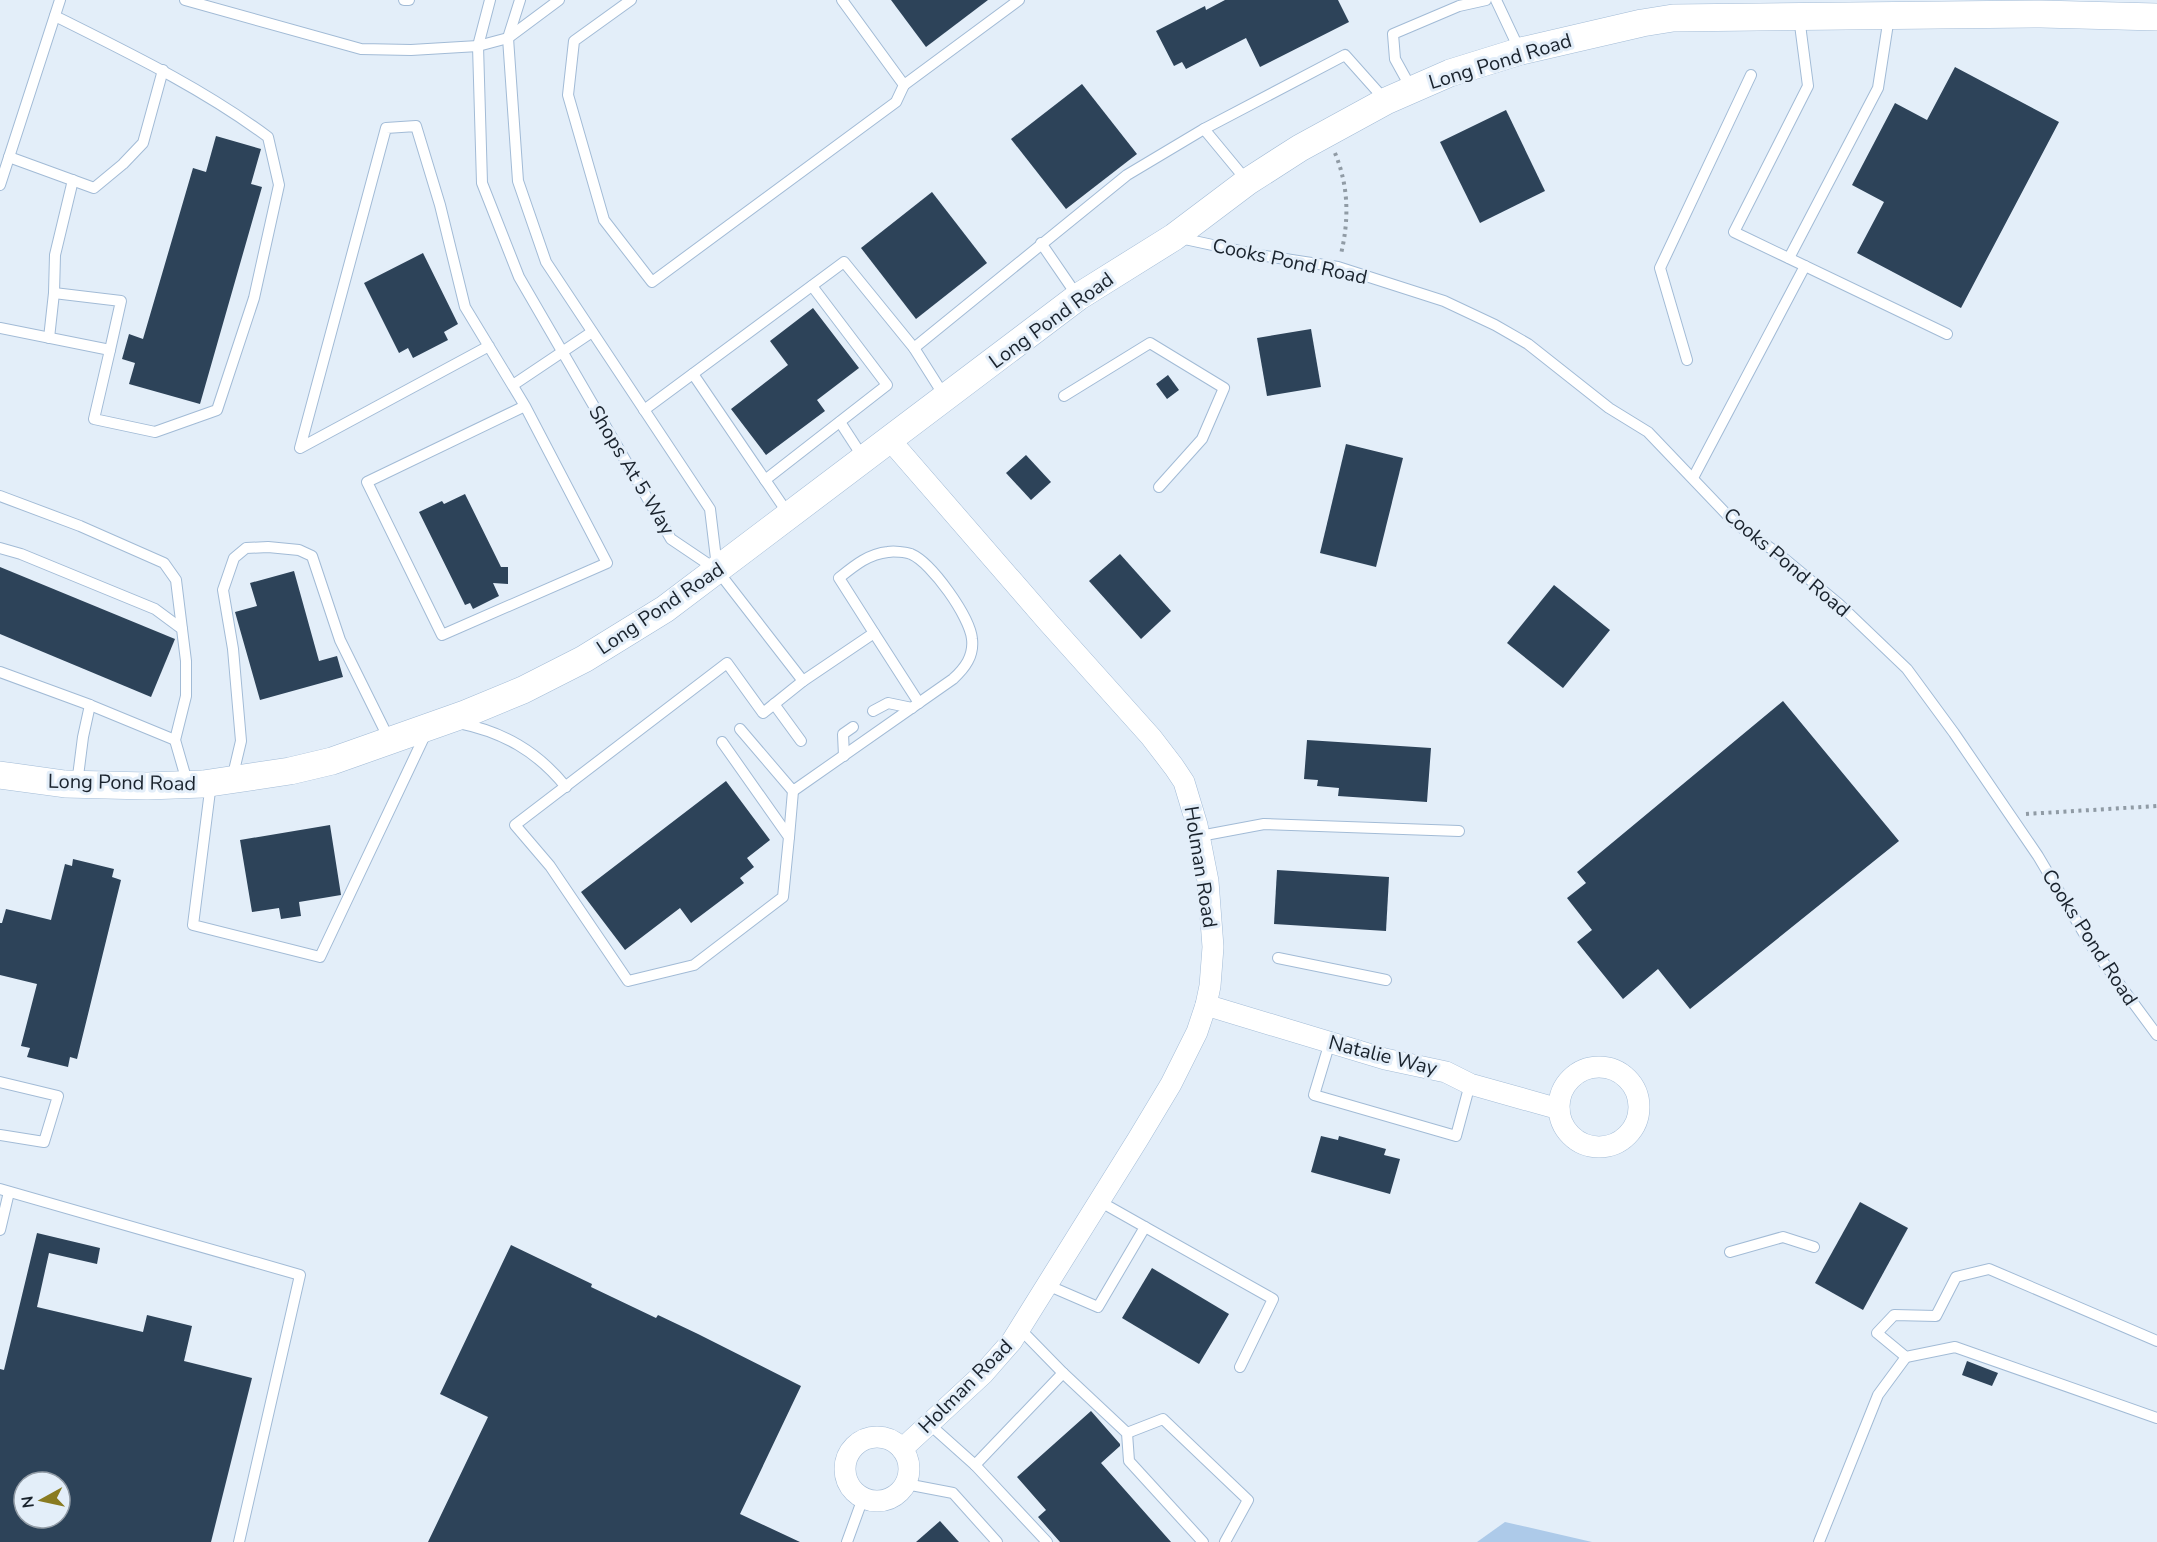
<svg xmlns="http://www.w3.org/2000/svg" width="2157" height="1542" font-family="'Nunito Sans',sans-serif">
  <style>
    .green { fill: #adcae9 }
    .building { fill: #2d4359; fill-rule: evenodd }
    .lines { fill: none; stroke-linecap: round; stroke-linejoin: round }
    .service-casing { stroke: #a2bbd6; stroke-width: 12 }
    .minor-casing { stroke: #a2bbd6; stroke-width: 22 }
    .tertiary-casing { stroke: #a2bbd6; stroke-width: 28 }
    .path { stroke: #909ba5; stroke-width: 4; stroke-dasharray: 3 4.5; stroke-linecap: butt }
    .service { stroke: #fff; stroke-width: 10 }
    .minor { stroke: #fff; stroke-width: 21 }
    .tertiary { stroke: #fff; stroke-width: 27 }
    .labels { text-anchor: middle; stroke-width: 6; stroke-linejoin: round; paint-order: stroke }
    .street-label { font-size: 20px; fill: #1a232d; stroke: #e3eef9 }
  </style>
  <rect width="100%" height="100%" fill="#e3eef9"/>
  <path class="green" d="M1505,1522L1592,1542H1477Z"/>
  <g class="building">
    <path d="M891,0H988L926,47Z"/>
    <path d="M1225,0H1338L1349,22L1260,67L1246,38L1186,69L1182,62L1174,66L1156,31L1205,6L1206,10Z"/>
    <path d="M1955,67L2059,122L1961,308L1857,253L1884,202L1852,185L1895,103L1927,120Z"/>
    <path d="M1082,84L1137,154L1066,209L1011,139Z"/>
    <path d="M1506,110L1545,191L1480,223L1440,142Z"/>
    <path d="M216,136L261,149L251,184L262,187L200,404L129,384L135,363L122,359L129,334L143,339L193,168L206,172Z"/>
    <path d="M932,192L987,263L916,319L861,248Z"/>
    <path d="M423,253L458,324L444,332L448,340L413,358L408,348L399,353L364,283Z"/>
    <path d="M813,308L859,368L817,400L825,411L766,455L731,409L788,365L770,341Z"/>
    <path d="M1311,329L1321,387L1267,396L1257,338Z"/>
    <path d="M1168,375L1179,390L1167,399L1156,384Z"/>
    <path d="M1346,444L1403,458L1376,567L1320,553Z"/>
    <path d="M1026,455L1051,482L1031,500L1006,473Z"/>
    <path d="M465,494L501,567H508V584L493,583L499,596L473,609L470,603L465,605L419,512L442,501L444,504Z"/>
    <path d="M1120,554L1171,611L1141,639L1089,581Z"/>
    <path d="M0,567L175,639L151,697L0,634Z"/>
    <path d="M294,571L319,661L337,656L343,677L260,700L235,612L257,606L250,583Z"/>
    <path d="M1554,585L1610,630L1563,688L1507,643Z"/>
    <path d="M1783,701L1899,841L1690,1009L1658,969L1623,999L1577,942L1592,930L1567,898L1586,883L1577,872Z"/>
    <path d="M1307,740L1431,748L1427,802L1338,796L1339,788L1317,786L1318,780L1304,779Z"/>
    <path d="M726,781L770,840L747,858L754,867L740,878L744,883L691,923L680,908L625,950L581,892Z"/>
    <path d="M330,825L341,895L299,902L301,916L281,919L279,908L252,912L240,840Z"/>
    <path d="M73,859L114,869L112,877L121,880L77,1059L70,1057L68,1067L27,1057L30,1048L21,1046L37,984L0,975V923H2L6,909L51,920L65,864L72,866Z"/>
    <path d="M1277,870L1389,877L1386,931L1274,924Z"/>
    <path d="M1321,1136L1338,1140L1339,1136L1386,1149L1384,1155L1400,1159L1390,1194L1311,1172Z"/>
    <path d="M1860,1202L1908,1228L1863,1310L1815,1283Z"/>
    <path d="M37,1233L100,1248L97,1264L49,1253L37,1307L143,1332L147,1315L192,1326L184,1361L252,1378L211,1542H0V1369L4,1370ZM24,1482H60V1518H24Z"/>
    <path d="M511,1245L592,1284L591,1287L656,1318L658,1315L698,1334L801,1386L740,1514L800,1542H428L488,1417L440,1394Z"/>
    <path d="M1152,1268L1229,1314L1199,1364L1122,1318Z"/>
    <path d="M1967,1361L1998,1373L1992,1386L1962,1375Z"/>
    <path d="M1091,1411L1120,1444V1446L1101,1463L1171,1542H1060L1038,1517L1046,1510L1017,1477Z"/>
    <path d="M940,1521L959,1542H916Z"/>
  </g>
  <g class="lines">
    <defs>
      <g id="service">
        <path d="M185,0L361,49L411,50L478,46L508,38L559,0"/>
        <path d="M404,0H409"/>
        <path d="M490,0L478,46L482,183L519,277L671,539L717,570L803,681L763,713L727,663L515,825L550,866L628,981L694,965L783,897L789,837L722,742"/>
        <path d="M520,0L508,38L518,181L546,262L710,509L717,567"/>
        <path d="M631,0L574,41L568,95L604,220L652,282L896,102L904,85"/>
        <path d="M842,0L904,85L1019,0"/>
        <path d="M1496,0L1520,51"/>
        <path d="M1799,17L1808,86L1734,232L1947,334"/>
        <path d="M1411,88L1395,59L1393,34L1459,6L1486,0"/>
        <path d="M1204,129L1345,55L1386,101"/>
        <path d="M9,157L94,188L123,164L143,143L163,70"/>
        <path d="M0,185L60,0"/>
        <path d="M1180,238L1259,255L1338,267L1444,301L1495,325L1528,344L1609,408L1648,432L1734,522L1780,555L1839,604L1907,669L1954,733L2038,856L2092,947L2157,1035"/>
        <path d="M1041,243L1078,297"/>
        <path d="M1789,258L1878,88L1889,17"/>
        <path d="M54,293L121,301L110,350"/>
        <path d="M0,328L110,350L94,419L155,432L217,410L254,298L279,185L268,137C202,88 129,53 55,16"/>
        <path d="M49,338L54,293L55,255L73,180"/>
        <path d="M489,346L300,448L386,128L416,126L440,205L465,307L525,406L607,563L442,635L367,482L525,406"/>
        <path d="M914,348L1127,175L1204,129L1247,181"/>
        <path d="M1687,360L1660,268L1751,75"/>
        <path d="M693,374L789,515"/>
        <path d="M513,385L592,332"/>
        <path d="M1064,396L1150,343L1224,388L1202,439L1159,487"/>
        <path d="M644,410L844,262L914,348L945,397"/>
        <path d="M840,422L864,459"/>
        <path d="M1693,478L1805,266"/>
        <path d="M765,480L887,385L812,286"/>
        <path d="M0,496L80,526L164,563L176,580L182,629"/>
        <path d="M0,548L21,554L155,609L182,629L186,661V696L175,740L188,785"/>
        <path d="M874,633L919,703"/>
        <path d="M0,672L90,705L175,740"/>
        <path d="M774,704L801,741"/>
        <path d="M873,711L888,703L912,708"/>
        <path d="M459,723C503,732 537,751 566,787"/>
        <path d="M740,729L793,791L953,679C965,668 974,656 972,639C970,617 932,563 911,554C906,552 893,551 888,552C868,554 854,566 839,578L874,633L803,681"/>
        <path d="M844,756L843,734L853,727"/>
        <path d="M232,779L241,741L233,649L223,590L234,558L246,548L268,547L299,550L312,556L340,640L390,741"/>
        <path d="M211,783L193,925L320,957L426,733"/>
        <path d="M77,784L83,737L90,705"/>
        <path d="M1200,836L1264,824L1459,831"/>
        <path d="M789,837L793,791"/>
        <path d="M1278,958L1386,980"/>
        <path d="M1330,1042L1314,1095L1456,1136L1470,1084"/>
        <path d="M0,1082L58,1096L44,1142L0,1135"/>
        <path d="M0,1189L300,1275L239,1542"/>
        <path d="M1145,1227L1273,1299L1240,1367"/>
        <path d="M0,1230L9,1192"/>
        <path d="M1730,1252L1783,1237L1814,1247"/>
        <path d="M1047,1285L1098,1307L1145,1227L1099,1201"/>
        <path d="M2157,1341L1989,1269L1956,1277L1936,1316L1894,1315L1877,1333L1906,1357L1955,1347L2157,1418"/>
        <path d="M1063,1373L1127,1433L1129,1461L1203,1542"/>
        <path d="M928,1423L975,1465L1063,1373L1020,1329"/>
        <path d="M1127,1433L1163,1419L1248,1500L1225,1542"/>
        <path d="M975,1465L1047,1542"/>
        <path d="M906,1484L953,1493L997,1542"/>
        <path d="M847,1542L863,1498"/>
        <path d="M1819,1542L1878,1395L1906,1357"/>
      </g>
      <g id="minor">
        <path d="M890,440L1048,622L1151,737L1174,767L1184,782L1197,825L1208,881L1213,947L1210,986L1206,1005L1197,1032L1171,1084L1138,1139L1012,1341L983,1374L902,1449"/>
        <path d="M1206,1005L1385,1059L1446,1072L1470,1084L1559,1109"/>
        <circle cx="1599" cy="1107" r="40"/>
        <circle cx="877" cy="1469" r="32"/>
      </g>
      <path id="tertiary" d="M0,775L65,784L147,786L203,784L290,771L332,761L366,749L465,714L523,690L584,659L665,609L1078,297L1174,237L1247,182L1300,148L1386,101L1450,73L1521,51L1642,23L1673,18L2041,14L2157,17"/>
    </defs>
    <use href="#service" class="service-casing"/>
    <use href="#minor" class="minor-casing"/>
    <use href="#tertiary" class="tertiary-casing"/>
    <g class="path">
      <path d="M1335,153C1349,187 1349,220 1341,254"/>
      <path d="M2026,814L2157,806"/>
    </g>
    <use href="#service" class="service"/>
    <use href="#minor" class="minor"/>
    <use href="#tertiary" class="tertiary"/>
  </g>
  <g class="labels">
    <g class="street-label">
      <text transform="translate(1500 61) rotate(-17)" y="7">Long Pond Road</text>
      <text transform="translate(1290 261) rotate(12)" y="7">Cooks Pond Road</text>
      <text transform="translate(1051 320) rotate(-36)" y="7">Long Pond Road</text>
      <text transform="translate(632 470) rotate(59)" y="7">Shops At 5 Way</text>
      <text transform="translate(1787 562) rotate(40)" y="7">Cooks Pond Road</text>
      <text transform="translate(660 608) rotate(-34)" y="7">Long Pond Road</text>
      <text transform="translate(122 782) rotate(1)" y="7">Long Pond Road</text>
      <text transform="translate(1201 867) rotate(81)" y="7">Holman Road</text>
      <text transform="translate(2090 937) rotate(57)" y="7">Cooks Pond Road</text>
      <text transform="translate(1383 1055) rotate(14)" y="7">Natalie Way</text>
      <text transform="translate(965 1386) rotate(-45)" y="7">Holman Road</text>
    </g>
  </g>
  <g transform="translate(42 1500) rotate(262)"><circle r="28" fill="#e3eef9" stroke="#939da7" stroke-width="1.5"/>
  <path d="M0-4.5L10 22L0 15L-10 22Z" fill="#897b21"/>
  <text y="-9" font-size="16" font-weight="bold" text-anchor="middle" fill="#1a232d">N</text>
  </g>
</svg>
